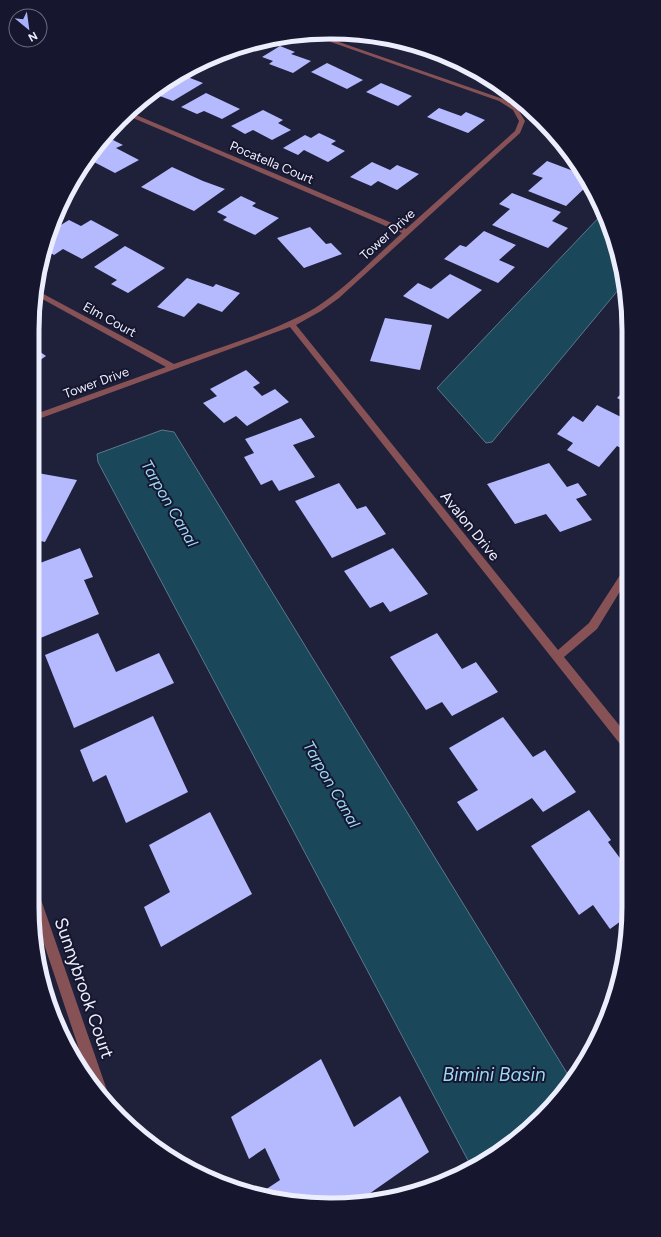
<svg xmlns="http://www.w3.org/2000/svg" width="661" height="1237" font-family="Figtree,sans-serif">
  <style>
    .water { fill: #1b475a; stroke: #5a798b }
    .building { fill: #b5b9fd }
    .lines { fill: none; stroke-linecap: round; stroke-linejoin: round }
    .street { fill: #875256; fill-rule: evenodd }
    .labels { text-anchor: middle; stroke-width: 4; stroke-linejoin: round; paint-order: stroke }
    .far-street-label { font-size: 13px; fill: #edeefd; stroke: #16162f }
    .street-label { font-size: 15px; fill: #edeefd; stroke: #16162f }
    .water-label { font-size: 16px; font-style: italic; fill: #9bd9f7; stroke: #16162f }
    .near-street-label { font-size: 18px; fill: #edeefd; stroke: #16162f }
    .near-water-label { font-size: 19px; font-style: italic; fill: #9bd9f7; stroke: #16162f }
    .rim { fill: none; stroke: #edeefd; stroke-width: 5 }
  </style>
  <rect width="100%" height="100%" fill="#1f203a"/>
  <g class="water">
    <path d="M604,212L624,283L492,442L486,443L437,388Z"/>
    <path d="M162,430L174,432L570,1078L541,1118L496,1155L472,1168L98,462L97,454Z"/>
  </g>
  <g class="building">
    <path d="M256,43L262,46L249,52L244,50L236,54L229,50Z"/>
    <path d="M280,46L295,52L291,54L311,61L293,73L269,64L273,61L262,57Z"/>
    <path d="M327,63L363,80L347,89L311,72Z"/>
    <path d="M185,76L203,83L173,101L152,93L173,78L179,80Z"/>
    <path d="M381,83L412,96L398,106L366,92Z"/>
    <path d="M206,93L240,109L222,119L204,111L197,114L181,107Z"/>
    <path d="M439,108L461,116L466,112L485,120L468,133L427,117Z"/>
    <path d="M263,110L283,120L278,123L291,130L272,140L253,130L245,134L231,126Z"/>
    <path d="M319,133L336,141L331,144L345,151L328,162L304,150L298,155L283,148L305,135L311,138Z"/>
    <path d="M113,140L123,145L116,148L139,160L115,173L94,162L85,167L83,166L93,150Z"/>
    <path d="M547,161L584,175L589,184L566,206L528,191L543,178L532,174Z"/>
    <path d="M372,162L390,170L397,165L419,174L397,190L378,181L371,186L350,177Z"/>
    <path d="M172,167L203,181L225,189L194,211L141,187Z"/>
    <path d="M512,193L561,212L552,221L568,228L548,248L492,225L510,209L499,204Z"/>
    <path d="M241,196L256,203L252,206L279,218L255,235L223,220L227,217L217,212Z"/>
    <path d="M69,220L81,226L91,220L119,235L82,259L63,249L54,255L44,249L51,231Z"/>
    <path d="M310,227L326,244L331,243L342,254L304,268L277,238Z"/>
    <path d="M484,231L516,245L499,260L515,267L498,283L444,259L460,245L466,247Z"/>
    <path d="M125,246L165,268L128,293L111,284L117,280L94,267Z"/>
    <path d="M450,274L482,290L448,319L403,296L418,283L431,289Z"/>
    <path d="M187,278L213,287L216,284L240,293L222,312L198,303L184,317L157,307Z"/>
    <path d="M385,318L432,325L420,370L370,361Z"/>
    <path d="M33,347L46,356L33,365Z"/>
    <path d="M246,370L260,383L253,387L262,396L275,389L289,402L247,426L236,416L224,423L203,403L217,396L210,389Z"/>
    <path d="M627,388V403L617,398Z"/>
    <path d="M597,405L627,420V451L617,446L599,467L567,450L573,443L557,434L573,416L583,422Z"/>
    <path d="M301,418L315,437L293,445L315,477L279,491L272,480L261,485L244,457L254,453L245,439Z"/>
    <path d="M549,463L567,487L578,483L587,495L576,499L592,520L560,532L546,514L515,524L487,484Z"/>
    <path d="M32,472L77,480L45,542L32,539Z"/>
    <path d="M339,483L357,509L366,506L386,534L332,558L295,501Z"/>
    <path d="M80,548L93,577L84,580L99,614L38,639L32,624V566Z"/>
    <path d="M393,548L428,594L390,612L383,602L370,608L344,571Z"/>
    <path d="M98,633L116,672L159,653L174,683L74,728L45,655Z"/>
    <path d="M437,633L462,669L476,662L498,692L452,716L442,702L426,710L390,657Z"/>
    <path d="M153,716L188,792L126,823L106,775L93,782L80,750Z"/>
    <path d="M503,717L533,757L545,750L576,792L543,812L532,798L477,831L457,802L478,790L449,748Z"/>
    <path d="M589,810L611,840L608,842L628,869V916L610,929L593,905L579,915L531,846Z"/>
    <path d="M210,812L252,894L161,947L144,907L170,892L149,845Z"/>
    <path d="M321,1059L354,1127L400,1096L429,1152L356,1203L350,1204L264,1196L262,1192L280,1180L265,1148L249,1159L231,1117Z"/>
  </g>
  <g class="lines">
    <g class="street">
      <path d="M308,34H316L503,99L517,108L525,121L520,133L339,298L321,311L296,325L558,650L589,623L624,569L627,568V580L597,629L564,657L628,736V750L624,749L290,327L33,421V415L166,367L35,295L36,290L174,364C219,347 274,332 315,308C345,289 375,257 402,233L126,115L129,112L406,229L515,131L519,121L513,110L499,101Z"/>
      <path d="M32,885L36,887L38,891L109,1096L107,1101L94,1088L90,1082L33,911Z"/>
    </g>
  </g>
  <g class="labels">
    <g class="far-street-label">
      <text transform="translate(272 162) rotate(23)" y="5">Pocatella Court</text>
      <text transform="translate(387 234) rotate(-42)" y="5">Tower Drive</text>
      <text transform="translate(110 319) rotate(29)" y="5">Elm Court</text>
      <text transform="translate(96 382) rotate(-20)" y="5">Tower Drive</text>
    </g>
    <g class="street-label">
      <text transform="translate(470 526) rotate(51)" y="5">Avalon Drive</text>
    </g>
    <g class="water-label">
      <text transform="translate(170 503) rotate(60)" y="6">Tarpon Canal</text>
      <text transform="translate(332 784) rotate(60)" y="6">Tarpon Canal</text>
    </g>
    <g class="near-street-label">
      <text transform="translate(84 988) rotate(71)" y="6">Sunnybrook Court</text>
    </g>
    <g class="near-water-label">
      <text x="494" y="1081">Bimini Basin</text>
    </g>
  </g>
  <path d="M0 0H661V1237H0ZM330 39H331A291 291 0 0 1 622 330V907A291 291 0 0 1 331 1198H330A291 291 0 0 1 39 907V330A291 291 0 0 1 330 39Z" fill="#16162f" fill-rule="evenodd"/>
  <path class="rim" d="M330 39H331A291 291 0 0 1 622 330V907A291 291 0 0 1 331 1198H330A291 291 0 0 1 39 907V330A291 291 0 0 1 330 39Z"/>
  <g transform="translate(28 28) rotate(151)"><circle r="19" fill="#16162f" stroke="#6c6c81"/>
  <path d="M0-3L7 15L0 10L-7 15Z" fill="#aab0fb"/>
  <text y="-6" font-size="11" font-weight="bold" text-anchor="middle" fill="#edeefd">N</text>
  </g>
</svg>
